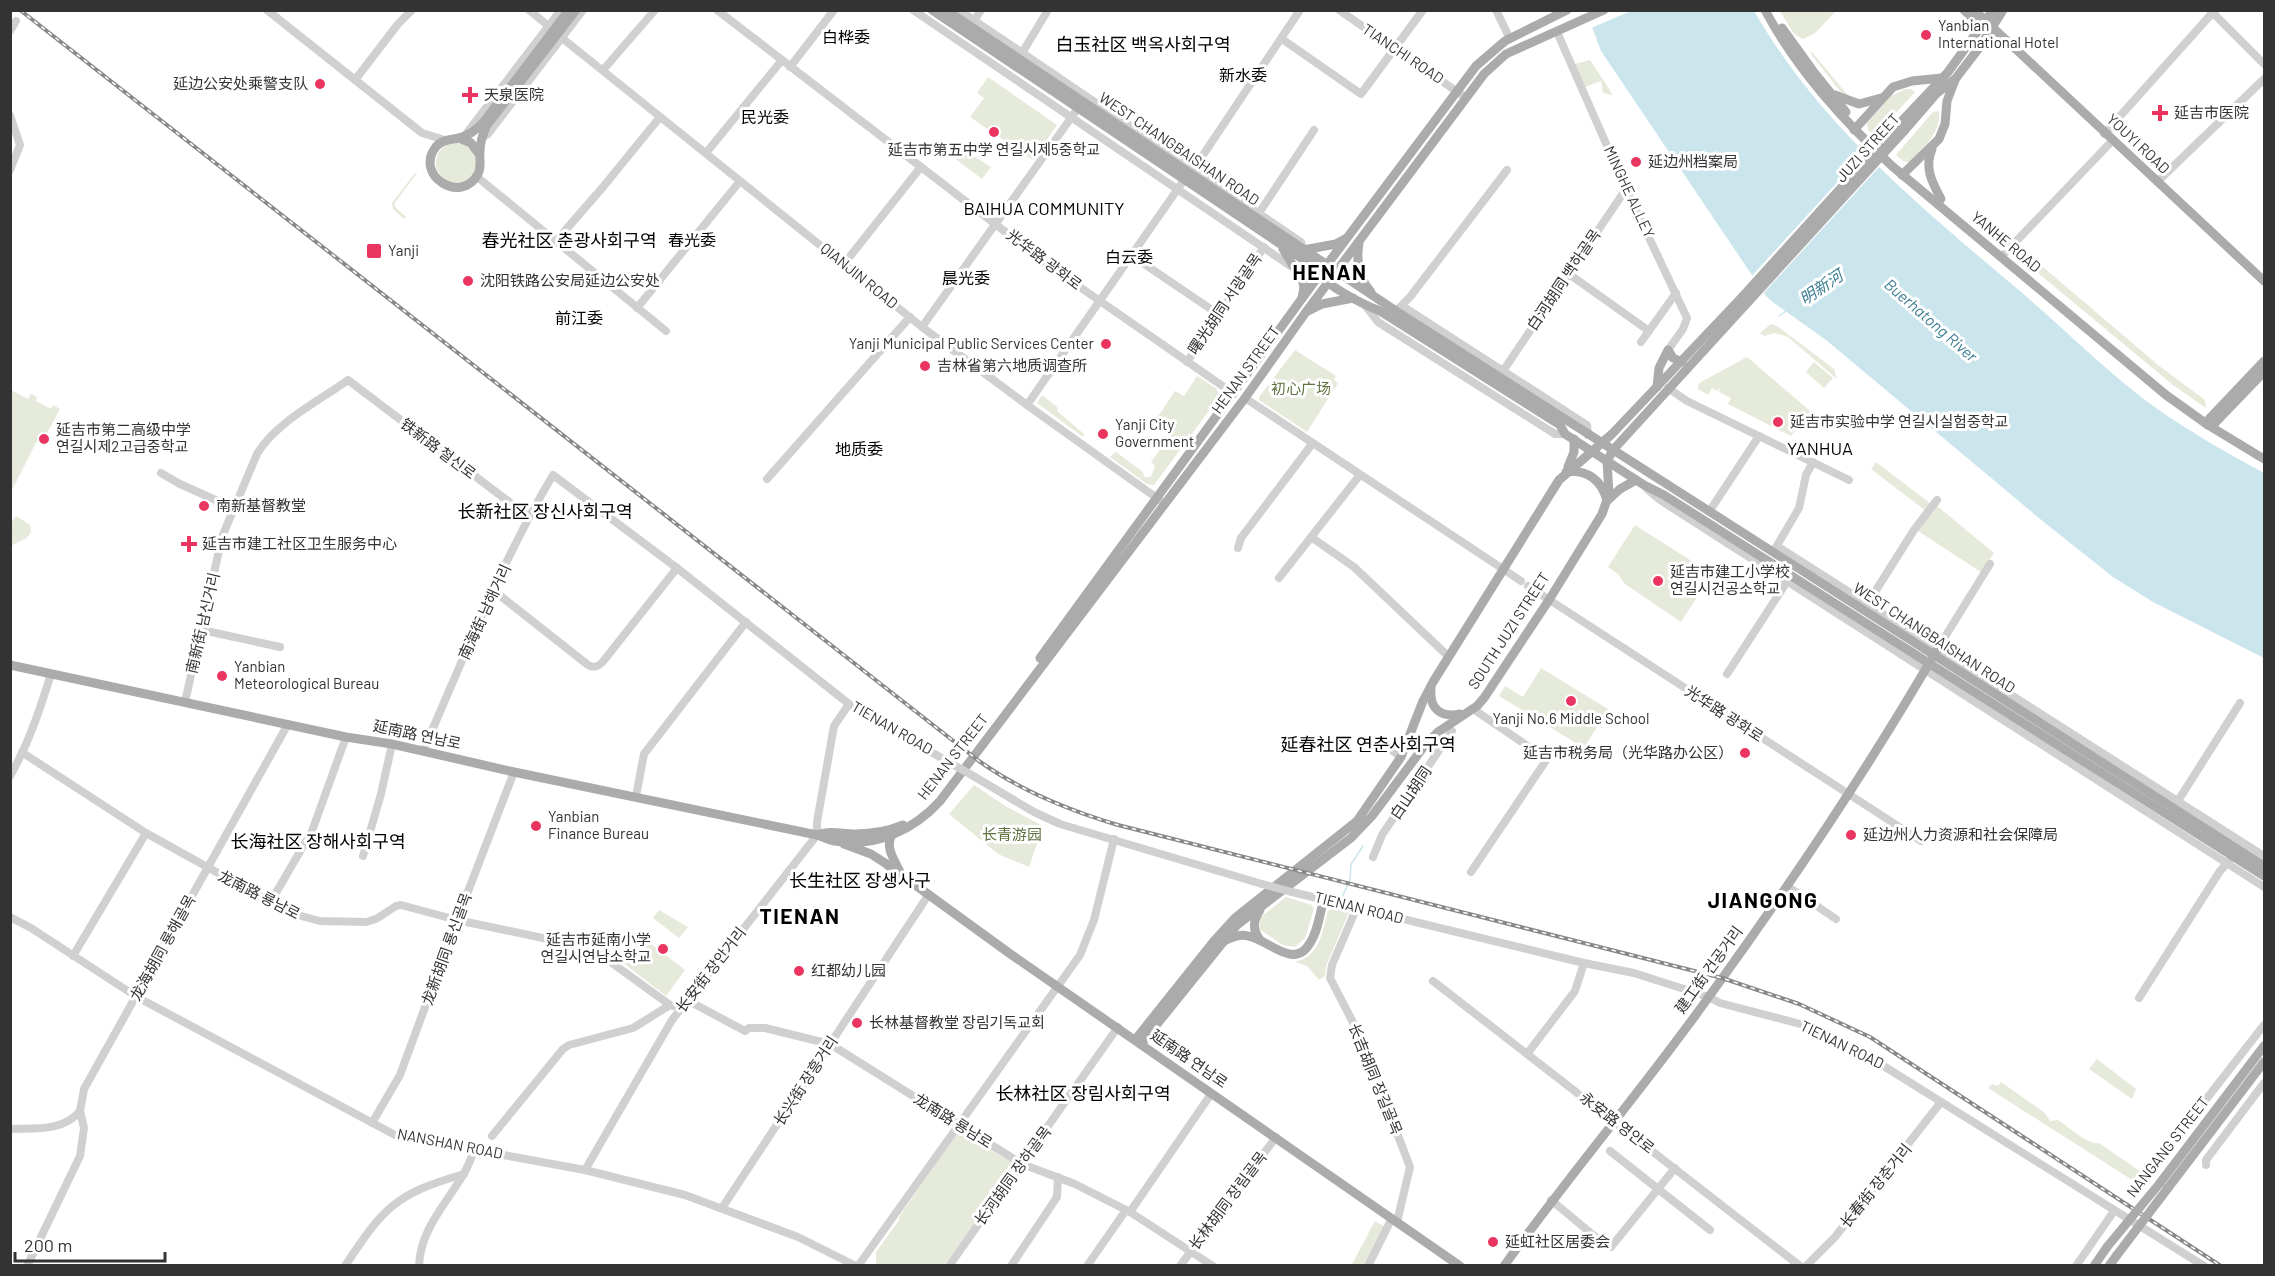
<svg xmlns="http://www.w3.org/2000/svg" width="2275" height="1276" font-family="Barlow,'Noto Sans SC','Noto Sans KR',sans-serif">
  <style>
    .green { fill: #e5eadb }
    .water { fill: #cbe5ed }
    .pier { fill: #fff }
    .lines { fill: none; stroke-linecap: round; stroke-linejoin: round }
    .stream { stroke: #cbe5ed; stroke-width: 1.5 }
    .minor { stroke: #d0d0d0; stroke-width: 8 }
    .major { stroke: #ababab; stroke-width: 9 }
    .rail-casing { stroke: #888; stroke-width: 4 }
    .rail { stroke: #fff; stroke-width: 1.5; stroke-dasharray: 4.5; stroke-linecap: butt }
    .minor-bridge { stroke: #d0d0d0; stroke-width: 8 }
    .major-bridge { stroke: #ababab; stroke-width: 9 }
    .poi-dot { fill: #ea3560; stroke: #fff; stroke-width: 2 }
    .labels { text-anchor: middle; stroke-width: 6; stroke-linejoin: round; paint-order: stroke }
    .poi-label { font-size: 15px; fill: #333; stroke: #fff; text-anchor: start }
    .street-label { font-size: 15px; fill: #333; stroke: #fff }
    .park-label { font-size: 15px; fill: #5e713e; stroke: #fff }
    .neighbourhood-label { font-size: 16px; fill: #000; stroke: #fff }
    .water-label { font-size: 16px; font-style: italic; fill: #3b7e92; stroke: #fff }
    .quarter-label { font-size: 18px; fill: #000; stroke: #fff }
    .district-label { font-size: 21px; font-weight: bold; letter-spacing: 1.5px; fill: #000; stroke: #fff }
  </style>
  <rect width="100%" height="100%" fill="#fff"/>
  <g class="green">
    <path d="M1780,11H1836L1814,34L1803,39L1794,34Z"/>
    <path d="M1811,51L1850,98L1840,91L1811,54Z"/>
    <path d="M1590,60L1613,95L1603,93L1601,81L1585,87L1575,64Z"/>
    <path d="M988,77L1057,125L1033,160L970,117L984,98L977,93Z"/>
    <path d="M1905,89H1911L1915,92L1875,136L1868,130L1867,123L1891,96Z"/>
    <path d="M1939,111C1942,132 1923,148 1909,162L1903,161L1896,155L1933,112Z"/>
    <circle cx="456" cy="163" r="20"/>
    <path d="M956,145L991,167L982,179L949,154Z"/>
    <path d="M416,172L417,173L394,204L395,207L406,217L404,219L393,209L392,203Z"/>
    <path d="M2043,267L2158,365L2205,400L2206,408L2173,385L2038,273Z"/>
    <path d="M1771,324L1777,326L1834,369L1837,379L1788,337L1775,333L1764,336L1760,333Z"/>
    <path d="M1295,350L1336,376L1334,380L1338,383L1307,432L1259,400V397Z"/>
    <path d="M1747,357L1809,410L1810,413L1791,436L1728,404L1731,398L1719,392L1720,388L1717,391L1712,388L1708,395L1698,389V385L1701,382Z"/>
    <path d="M1814,362L1833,378L1824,388L1806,372Z"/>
    <path d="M1197,376L1217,389L1219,397L1154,485L1147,484L1110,457L1116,452L1143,472L1144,477H1151L1155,466L1151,462L1170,436L1153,424L1175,391L1184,396Z"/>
    <path d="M11,390L28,399L31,394L37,397L36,401L51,409L53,405L60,409L46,435L41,433L11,492Z"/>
    <path d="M1042,395L1058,408L1057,411L1084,434L1083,437L1037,403Z"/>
    <path d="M1876,462L1931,504L1926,511L1871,469Z"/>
    <path d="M1937,506L1994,553L1981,572L1918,531Z"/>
    <path d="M16,516L30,525C35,538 20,540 11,546V523Z"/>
    <path d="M1635,525L1712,574L1681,622L1625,584L1618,574L1608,567Z"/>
    <path d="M1541,668L1608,709L1584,748L1499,696L1505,686L1523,697Z"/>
    <path d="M974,785L1007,807L1043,826L1029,867L998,854L949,814Z"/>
    <path d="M1286,897L1312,905L1314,909L1305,938L1295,947L1283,945L1259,929L1261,917Z"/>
    <path d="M1332,908L1349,912L1326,966L1325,976L1319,980L1307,966L1295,962C1321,955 1321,934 1328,911Z"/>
    <path d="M659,910L688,927L679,938L653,918Z"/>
    <path d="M642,937L685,970L666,996L622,962Z"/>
    <path d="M2097,1059L2136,1089L2132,1099L2089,1069Z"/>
    <path d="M2001,1082L2045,1113L2050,1121L2058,1120C2069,1127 2089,1146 2099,1143L2141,1172L2146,1177L2172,1144L2175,1146L2143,1187L1988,1088L1992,1084L1998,1086Z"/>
    <path d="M966,1132L1002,1157L1014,1162L1015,1170L944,1265H876V1252L899,1220V1217L956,1134Z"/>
    <path d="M1375,1221L1385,1227L1365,1265L1351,1266Z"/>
  </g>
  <path class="water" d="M1586,11H1754C1822,128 1920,206 2021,292C2061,326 2100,365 2141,397C2180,426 2221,450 2264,473V658L2153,602L2113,577L2045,523L1826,340L1774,303L1766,296L1601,51Z"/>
  <g class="pier">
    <path d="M1583,10L1631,11L1591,28Z"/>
    <path d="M1866,151L1881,165L1762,295L1750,278Z"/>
  </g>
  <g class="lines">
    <g class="stream">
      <path d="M1779,316L1786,311"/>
      <path d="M1341,899L1350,880L1351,864L1363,846"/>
    </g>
    <g class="minor">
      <path d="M267,10L422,133L445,140"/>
      <path d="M529,10L551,28"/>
      <path d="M717,10L1051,267L1234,394"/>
      <path d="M913,10L1295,269"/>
      <path d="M959,10L1301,242L1303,250"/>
      <path d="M1339,10L1462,95"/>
      <path d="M1496,10L1510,39"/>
      <path d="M2210,10L2264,64"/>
      <path d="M972,24L981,10"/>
      <path d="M10,31L16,21"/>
      <path d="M1557,32L1626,189L1687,318L1683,329L1668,350"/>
      <path d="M557,34L922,327L1027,405L1161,501"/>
      <path d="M1282,39L1361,94L1423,10"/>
      <path d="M1022,53L1048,10"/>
      <path d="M790,67L834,10"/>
      <path d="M603,70L655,10"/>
      <path d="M355,80L398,24L412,10"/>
      <path d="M10,115L20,145L10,170"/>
      <path d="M466,134L561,10"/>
      <path d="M2104,134L2215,10"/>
      <path d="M482,138L488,134L583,10"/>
      <path d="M706,153L782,60"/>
      <path d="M1191,173L1300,10"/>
      <path d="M476,176L666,331"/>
      <path d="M2157,182L2264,79"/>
      <path d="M1259,213L1314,130"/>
      <path d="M556,241L603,187L660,117"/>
      <path d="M2005,253L2112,141"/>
      <path d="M1131,255L1218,314"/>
      <path d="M844,264L920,168"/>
      <path d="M1569,274L1649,331"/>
      <path d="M1365,305L1378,322L1555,434H1565"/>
      <path d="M637,308L740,181"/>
      <path d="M1399,308L1410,297L1507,170"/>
      <path d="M1396,311L1404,307L1587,425L1588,435"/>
      <path d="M922,327L1078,108"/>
      <path d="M1641,342L1676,293"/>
      <path d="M1187,362L1264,247"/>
      <path d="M1503,371L1626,189"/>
      <path d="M1668,388L1687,401L1849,480"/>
      <path d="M1245,398L1521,581"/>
      <path d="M1027,405L1184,180"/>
      <path d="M161,473L178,483L233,508"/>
      <path d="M767,479L910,317"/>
      <path d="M1647,489L1660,500L2264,887"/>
      <path d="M1709,512L1759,436"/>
      <path d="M1311,537L1354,567L1449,657"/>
      <path d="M1777,546L2264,856"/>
      <path d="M1238,548L1241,538L1312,444"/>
      <path d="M1775,549L1799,508L1806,475L1813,462"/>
      <path d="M1279,578L1359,476"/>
      <path d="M1528,586L1921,841"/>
      <path d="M493,590L588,665C595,669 600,666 605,659L677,568"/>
      <path d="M1866,606L1914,530L1937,500"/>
      <path d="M202,630L280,647"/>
      <path d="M1938,648L1990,564"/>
      <path d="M1727,674L1790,577"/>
      <path d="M185,702L222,537L257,454C275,423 319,401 348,380L529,517"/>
      <path d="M1383,744L1401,757"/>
      <path d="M423,751C464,658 501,562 553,475L677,568L849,704L950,763"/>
      <path d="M23,753L146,833L290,913L320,921L366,922L376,919L396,906L401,905L457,920L581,946L594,950L670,1005L680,1008"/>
      <path d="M970,774L1034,812L1060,824L1262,884"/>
      <path d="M10,776C29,743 40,709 51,674"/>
      <path d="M636,796L644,754L746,622"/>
      <path d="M2176,804L2240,703"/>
      <path d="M363,856L381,794L392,744"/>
      <path d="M1373,857L1382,835L1452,731"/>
      <path d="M1471,872L1547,759L1473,709"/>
      <path d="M1787,886L1836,919"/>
      <path d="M1292,892L1584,963L1634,973L1709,997L1720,1003L1804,1025L1858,1050L2204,1266"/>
      <path d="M270,903L312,831L346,737"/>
      <path d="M1357,907L1332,965L1330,978L1360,1036L1410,1167L1397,1222"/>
      <path d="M10,917L31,928L137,997L395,1135L585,1170L685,1195L798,1237L856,1266"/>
      <path d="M73,956L146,833"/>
      <path d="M1433,981L1800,1266"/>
      <path d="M2139,998L2220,871L2229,861"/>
      <path d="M687,1000L745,1031L749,1028H765L830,1044L1022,1164L1075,1184L1130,1212L1213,1266"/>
      <path d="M1527,1054L1575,991L1584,963"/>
      <path d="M2193,1122L2190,1120L2264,1025"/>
      <path d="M372,1123L400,1075L457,920L514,772"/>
      <path d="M10,1129C34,1128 63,1132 80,1111"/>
      <path d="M492,1136L563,1049L569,1045L633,1028L670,1005"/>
      <path d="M1610,1151L1710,1230"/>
      <path d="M2206,1165V1160L2264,1083"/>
      <path d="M585,1170L672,1020L817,835V822L834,726L849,704"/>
      <path d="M1551,1200L1604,1244L1611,1247L1675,1168"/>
      <path d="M722,1208L929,894"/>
      <path d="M1130,1212L1211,1094"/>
      <path d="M27,1266L80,1156L84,1128L80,1111L84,1089L288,724"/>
      <path d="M345,1266C384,1207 395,1194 464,1174"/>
      <path d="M419,1266C420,1230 446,1204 463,1175C468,1167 471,1158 475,1149"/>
      <path d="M858,1266L1080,955L1094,920L1114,839"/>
      <path d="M949,1266L1118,1027"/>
      <path d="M1011,1266L1057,1197L1058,1177"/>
      <path d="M1087,1266L1126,1210"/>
      <path d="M1180,1266L1276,1137"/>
      <path d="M1368,1266L1392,1218"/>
      <path d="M1806,1266L1835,1237L1941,1102"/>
      <path d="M2076,1266L2114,1211"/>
    </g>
    <g class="major">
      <path d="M569,10L483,123C477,129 468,136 459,138C450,140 442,139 435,148C415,176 461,205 478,174C482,166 479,160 480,152C480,142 483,133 487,125L576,10"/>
      <path d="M932,10L1313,266C1320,283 1362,304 1380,311L1560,425L1565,434L1644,485L1664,495L2264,876"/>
      <path d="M946,10L1396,311L2264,866"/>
      <path d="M1765,10C1797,70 1843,120 1892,166L2166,395L2208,425L2264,459"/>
      <path d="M1964,10L1982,27H1986"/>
      <path d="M1974,10L2264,281"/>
      <path d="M1782,28L1813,71L1846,112"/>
      <path d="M1835,95L1859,104L1881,98"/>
      <path d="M1898,125L1948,72L1993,10"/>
      <path d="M1854,130L1893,87L1912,81L1942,78"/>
      <path d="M1904,131L1936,94L1956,78L1979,48L2003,10"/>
      <path d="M459,138L471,143L479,154"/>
      <path d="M1932,149C1924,168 1932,182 1941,199"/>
      <path d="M1902,175L1939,139L1945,124L1947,101L1955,80"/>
      <path d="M1359,243C1356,261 1359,279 1371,292"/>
      <path d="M1283,249L1303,282L1304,288L1302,298"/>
      <path d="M1303,250L1336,244L1345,239"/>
      <path d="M1308,311L1322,304L1353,298"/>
      <path d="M1657,387L1659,368L1668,350L1673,358L1682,362"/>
      <path d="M2208,425L2209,419L2264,361"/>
      <path d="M2208,425L2215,423L2264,372"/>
      <path d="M1568,467L1574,452V439"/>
      <path d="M1566,472C1587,469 1602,480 1607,501L1620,489L1636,480"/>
      <path d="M1040,658L1314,282L1476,66L1505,41L1567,10"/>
      <path d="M10,665L346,737L392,744L514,772L817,835C823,837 829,840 835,841C875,848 914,830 940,801L1245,398L1306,312L1484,74L1506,54L1604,10"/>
      <path d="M1431,688C1429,709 1441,718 1460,714"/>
      <path d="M817,835C831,830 841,834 855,834C871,834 889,831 903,825"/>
      <path d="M892,835C884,848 896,862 901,874"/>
      <path d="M844,844L871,854L885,863L1009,953L1460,1266"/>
      <path d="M1226,940C1233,937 1240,934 1248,936C1268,939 1294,971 1310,943C1318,931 1320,913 1324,898"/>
      <path d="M1260,940C1252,929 1253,921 1260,910"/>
      <path d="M1135,1040L1214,941L1235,918L1357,821L1401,757L1423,701L1433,682L1559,480L1612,434L1743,296"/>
      <path d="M1141,1044L1237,925L1351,838L1372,816L1425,745L1438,732L1477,706L1484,698L1549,600L1602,514L1609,494L1607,461L1613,450L1749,301"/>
      <path d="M2160,1183L2264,1046"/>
      <path d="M2168,1188L2264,1062"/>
      <path d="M1504,1266C1570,1174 1643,1089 1708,998C1790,885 1868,769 1938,648"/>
      <path d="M2094,1266L2107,1247"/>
      <path d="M2109,1266L2117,1255"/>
    </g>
    <defs>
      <path id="rail" d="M20,10L979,761C1021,791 1068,810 1118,825L1722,978L1799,1004L1870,1037L2221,1266"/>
    </defs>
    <use href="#rail" class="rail-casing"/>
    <use href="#rail" class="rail"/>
    <g class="minor-bridge">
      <path d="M950,763L970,774"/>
      <path d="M1262,884L1292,892"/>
    </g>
    <g class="major-bridge">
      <path d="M1743,296L1898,125"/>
      <path d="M1749,301L1904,131"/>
      <path d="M2107,1247L2160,1183"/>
      <path d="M2117,1255L2168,1188"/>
    </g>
  </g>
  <g class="poi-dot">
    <circle cx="1926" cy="35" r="6"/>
    <circle cx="320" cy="84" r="6"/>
    <path d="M467 86h6v6h6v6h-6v6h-6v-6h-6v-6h6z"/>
    <path d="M2157 104h6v6h6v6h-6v6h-6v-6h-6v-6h6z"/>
    <circle cx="994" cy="132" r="6"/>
    <circle cx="1636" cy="162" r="6"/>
    <rect x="366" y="243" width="16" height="16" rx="3"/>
    <circle cx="468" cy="281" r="6"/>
    <circle cx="1106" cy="344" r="6"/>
    <circle cx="925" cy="366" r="6"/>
    <circle cx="1778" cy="422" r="6"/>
    <circle cx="1103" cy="434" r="6"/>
    <circle cx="44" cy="439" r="6"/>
    <circle cx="204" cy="506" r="6"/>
    <path d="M186 535h6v6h6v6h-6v6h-6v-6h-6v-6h6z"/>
    <circle cx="1658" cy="581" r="6"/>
    <circle cx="222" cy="676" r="6"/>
    <circle cx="1571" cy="701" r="6"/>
    <circle cx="1745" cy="753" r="6"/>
    <circle cx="536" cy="826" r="6"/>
    <circle cx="1851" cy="835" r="6"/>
    <circle cx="663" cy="949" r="6"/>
    <circle cx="799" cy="971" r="6"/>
    <circle cx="857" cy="1023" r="6"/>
    <circle cx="1493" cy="1242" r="6"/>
  </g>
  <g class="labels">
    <g class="poi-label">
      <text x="1938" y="31">Yanbian<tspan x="1938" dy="17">International Hotel</tspan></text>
      <text x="308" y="89" text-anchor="end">延边公安处乘警支队</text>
      <text x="484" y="100">天泉医院</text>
      <text x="2174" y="118">延吉市医院</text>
      <text x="994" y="155" text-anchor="middle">延吉市第五中学 연길시제5중학교</text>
      <text x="1648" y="167">延边州档案局</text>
      <text x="388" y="256">Yanji</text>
      <text x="480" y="286">沈阳铁路公安局延边公安处</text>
      <text x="1094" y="349" text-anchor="end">Yanji Municipal Public Services Center</text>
      <text x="937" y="371">吉林省第六地质调查所</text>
      <text x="1790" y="427">延吉市实验中学 연길시실험중학교</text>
      <text x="1115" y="430">Yanji City<tspan x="1115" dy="17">Government</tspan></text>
      <text x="56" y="435">延吉市第二高级中学<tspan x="56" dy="17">연길시제2고급중학교</tspan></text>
      <text x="216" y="511">南新基督教堂</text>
      <text x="202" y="549">延吉市建工社区卫生服务中心</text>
      <text x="1670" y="577">延吉市建工小学校<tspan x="1670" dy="17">연길시건공소학교</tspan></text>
      <text x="234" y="672">Yanbian<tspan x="234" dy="17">Meteorological Bureau</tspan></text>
      <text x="1571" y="724" text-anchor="middle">Yanji No.6 Middle School</text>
      <text x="1733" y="758" text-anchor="end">延吉市税务局（光华路办公区）</text>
      <text x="548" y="822">Yanbian<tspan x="548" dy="17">Finance Bureau</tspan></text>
      <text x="1863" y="840">延边州人力资源和社会保障局</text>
      <text x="651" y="945" text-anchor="end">延吉市延南小学<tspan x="651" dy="17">연길시연남소학교</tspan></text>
      <text x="811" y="976">红都幼儿园</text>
      <text x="869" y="1028">长林基督教堂 장림기독교회</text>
      <text x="1505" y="1247">延虹社区居委会</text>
    </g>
    <g class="street-label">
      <text transform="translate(1403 54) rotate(34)" y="5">TIANCHI ROAD</text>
      <text transform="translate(2138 144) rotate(43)" y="5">YOUYI ROAD</text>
      <text transform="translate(1868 148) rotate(-48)" y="5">JUZI STREET</text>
      <text transform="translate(1179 149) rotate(34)" y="5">WEST CHANGBAISHAN ROAD</text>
      <text transform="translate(1629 192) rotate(65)" y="5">MINGHE ALLEY</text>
      <text transform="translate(2006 242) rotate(40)" y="5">YANHE ROAD</text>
      <text transform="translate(1044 260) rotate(37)" y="5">光华路 광화로</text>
      <text transform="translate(859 276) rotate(39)" y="5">QIANJIN ROAD</text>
      <text transform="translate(1564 280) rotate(-56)" y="5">白河胡同 백하골목</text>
      <text transform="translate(1225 304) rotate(-56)" y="5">曙光胡同 서광골목</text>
      <text transform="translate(1246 370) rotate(-54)" y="5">HENAN STREET</text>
      <text transform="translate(438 449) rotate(37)" y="5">铁新路 철신로</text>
      <text transform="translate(485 612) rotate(-65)" y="5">南海街 남해거리</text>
      <text transform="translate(203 623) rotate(-77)" y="5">南新街 남신거리</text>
      <text transform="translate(1509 631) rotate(-57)" y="5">SOUTH JUZI STREET</text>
      <text transform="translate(1934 638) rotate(33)" y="5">WEST CHANGBAISHAN ROAD</text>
      <text transform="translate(1724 714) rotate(33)" y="5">光华路 광화로</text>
      <text transform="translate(892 728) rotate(30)" y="5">TIENAN ROAD</text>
      <text transform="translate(417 735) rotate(12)" y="5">延南路 연남로</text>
      <text transform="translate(953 757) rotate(-52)" y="5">HENAN STREET</text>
      <text transform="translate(1411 793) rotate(-56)" y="5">白山胡同</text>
      <text transform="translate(259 895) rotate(27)" y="5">龙南路 룡남로</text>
      <text transform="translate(1359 908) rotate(14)" y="5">TIENAN ROAD</text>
      <text transform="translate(163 948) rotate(-61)" y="5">龙海胡同 룡해골목</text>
      <text transform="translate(447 949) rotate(-70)" y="5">龙新胡同 룡신골목</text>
      <text transform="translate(711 970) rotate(-52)" y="5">长安街 장안거리</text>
      <text transform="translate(1709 970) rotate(-54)" y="5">建工街 건공거리</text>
      <text transform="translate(1842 1045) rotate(26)" y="5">TIENAN ROAD</text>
      <text transform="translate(1189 1059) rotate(35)" y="5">延南路 연남로</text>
      <text transform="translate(1375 1079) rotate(68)" y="5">长吉胡同 장길골목</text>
      <text transform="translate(806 1081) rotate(-57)" y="5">长兴街 장흥거리</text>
      <text transform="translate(953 1121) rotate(32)" y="5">龙南路 룡남로</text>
      <text transform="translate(1617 1123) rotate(38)" y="5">永安路 영안로</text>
      <text transform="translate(450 1144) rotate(11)" y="5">NANSHAN ROAD</text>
      <text transform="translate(2168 1147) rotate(-52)" y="5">NANGANG STREET</text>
      <text transform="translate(1013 1176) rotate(-54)" y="5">长河胡同 장하골목</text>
      <text transform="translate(1876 1186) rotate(-51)" y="5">长春街 장춘거리</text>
      <text transform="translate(1228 1201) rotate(-53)" y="5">长林胡同 장림골목</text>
    </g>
    <g class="park-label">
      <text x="1301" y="394">初心广场</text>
      <text x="1012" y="840">长青游园</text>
    </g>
    <g class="neighbourhood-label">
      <text x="846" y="43">白桦委</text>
      <text x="1243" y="81">新水委</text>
      <text x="765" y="123">民光委</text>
      <text x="692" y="246">春光委</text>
      <text x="1129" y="263">白云委</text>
      <text x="966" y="284">晨光委</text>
      <text x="579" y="324">前江委</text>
      <text x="859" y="455">地质委</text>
    </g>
    <g class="water-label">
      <text transform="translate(1821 287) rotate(-34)" y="6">明新河</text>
      <text transform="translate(1931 320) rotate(41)" y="6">Buerhatong River</text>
    </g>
    <g class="quarter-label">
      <text x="1143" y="51">白玉社区 백옥사회구역</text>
      <text x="1044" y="215">BAIHUA COMMUNITY</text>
      <text x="569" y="247">春光社区 춘광사회구역</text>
      <text x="1820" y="455">YANHUA</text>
      <text x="545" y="518">长新社区 장신사회구역</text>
      <text x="1368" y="751">延春社区 연춘사회구역</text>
      <text x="318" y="848">长海社区 장해사회구역</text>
      <text x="860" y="887">长生社区 장생사구</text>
      <text x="1083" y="1100">长林社区 장림사회구역</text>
    </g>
    <g class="district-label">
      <text x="1330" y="280">HENAN</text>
      <text x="1763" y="908">JIANGONG</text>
      <text x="800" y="924">TIENAN</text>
    </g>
  </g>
  <rect width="2275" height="1276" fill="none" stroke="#333333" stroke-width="24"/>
  <path d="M15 1252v9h150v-9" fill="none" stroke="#333333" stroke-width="3"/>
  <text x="24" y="1252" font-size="18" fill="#333333" stroke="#ffffff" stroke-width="4.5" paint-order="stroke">200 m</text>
</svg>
